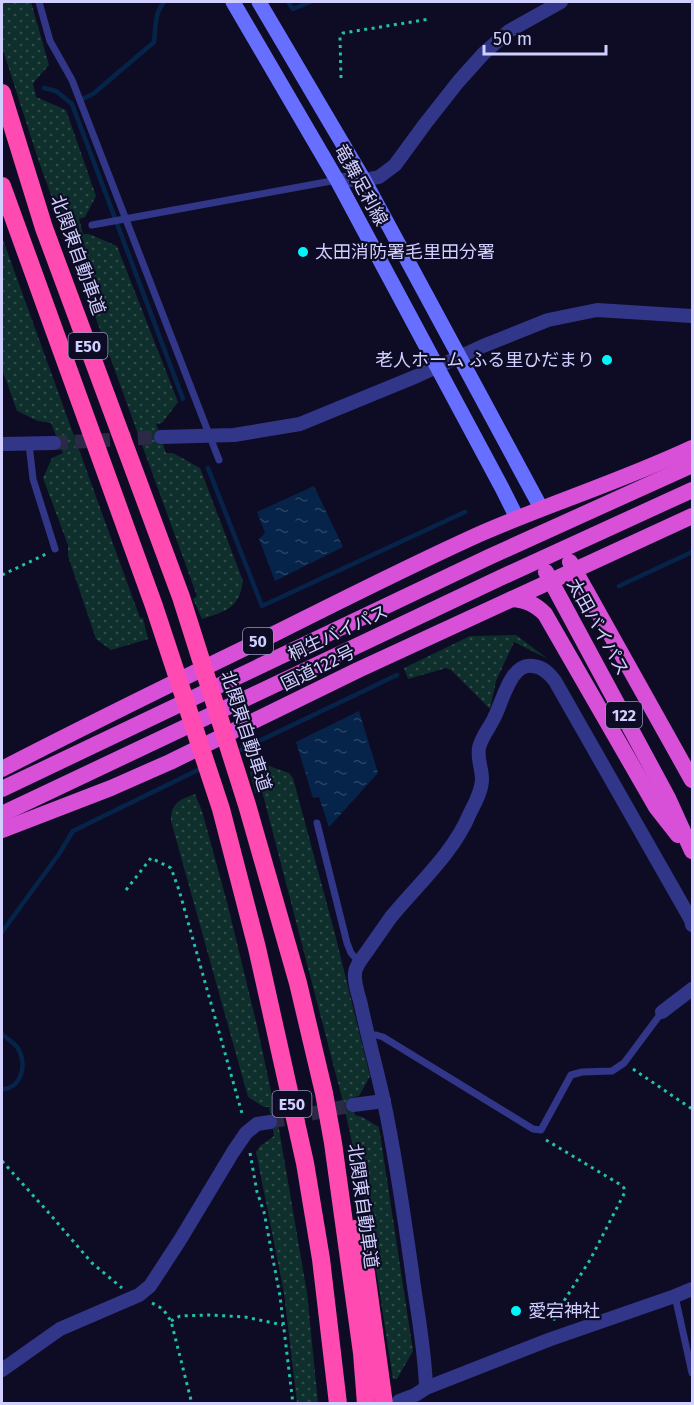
<svg xmlns="http://www.w3.org/2000/svg" width="694" height="1405" font-family="'Fira Sans','Noto Sans JP',sans-serif">
  <style>
    .grass { fill: url(#grass-dots) }
    .water { fill: url(#water-ripples) }
    .lines { fill: none; stroke-linecap: round; stroke-linejoin: round }
    .stream { stroke: #062449; stroke-width: 4.5 }
    .minor-tunnel { stroke: #2b2945; stroke-width: 14; stroke-dasharray: 14 7; stroke-linecap: butt }
    .path { stroke: #21c1aa; stroke-width: 3; stroke-dasharray: 3 4.5; stroke-linecap: butt }
    .service { stroke: #313689; stroke-width: 7 }
    .minor { stroke: #313689; stroke-width: 14 }
    .secondary { stroke: #666fff; stroke-width: 15 }
    .trunk { stroke: #d850d8; stroke-width: 16 }
    .motorway { stroke: #ff4ab1; stroke-width: 18 }
    .poi-dot { fill: #00f7fa; stroke: #0e0c24; stroke-width: 2 }
    .labels { text-anchor: middle; stroke-width: 4.5; stroke-linejoin: round; paint-order: stroke }
    .shield { fill: #0e0c24; stroke: #9694bd; stroke-width: 1.5 }
    .shield-label { font-size: 16px; font-weight: bold; fill: #d0cfff }
    .street-label { font-size: 18px; fill: #d0cfff; stroke: #0e0c24 }
    .poi-label { font-size: 18px; fill: #d0cfff; stroke: #0e0c24; text-anchor: start }
  </style>
  <defs>
    <pattern id="grass-dots" width="8" height="8" patternUnits="userSpaceOnUse" patternTransform="scale(1.5)"><rect width="8" height="8" fill="#0e2f2b"/><path d="M2 2h.1M6 6h.1" fill="none" stroke="#304c4b" stroke-width="1.8" stroke-linecap="round"/></pattern>
    <pattern id="water-ripples" width="26" height="14" patternUnits="userSpaceOnUse" patternTransform="scale(1.5)"><rect width="26" height="14" fill="#062449"/><path d="M2 4q2-2 4 0t4 0M15 11q2-2 4 0t4 0" fill="none" stroke="#294364"/></pattern>
  </defs>
  <rect width="100%" height="100%" fill="#0e0c24"/>
  <g class="grass">
    <path d="M2,2H31L49,65L33,83L36,97L66,110L96,196L85,217L79,219L83,234H89L117,246L178,402L162,423L156,424L166,453H173L200,468L243,581C239,609 226,611 202,619L193,599L197,596L39,162L2,47Z"/>
    <path d="M2,237L140,618H143L148,639L111,650L96,639L68,556V545L43,478L52,458L63,453L51,423L38,421L17,411L2,369Z"/>
    <path d="M516,635L548,659L514,642L496,681L490,709L451,670L446,668L408,679L404,668L470,636Z"/>
    <path d="M269,766L289,773L293,778L335,934L370,1076L359,1096L351,1098L355,1115L362,1117L379,1127L413,1351L397,1379H393L366,1205L342,1098L262,791L255,793L250,772Z"/>
    <path d="M195,794L202,811L228,906L258,1030L279,1129L307,1293L318,1403H297L284,1293L256,1152L260,1146L274,1136L269,1107H264L248,1097L171,821C171,802 180,800 195,794Z"/>
  </g>
  <g class="water">
    <path d="M314,486L343,547L275,581L259,539L265,533L257,512Z"/>
    <path d="M359,711L378,773L329,827L319,797L313,798L296,742Z"/>
  </g>
  <g class="lines">
    <g class="stream">
      <path d="M288,2L293,9L310,2"/>
      <path d="M44,88L56,91L72,104L183,399"/>
      <path d="M80,100L93,94L154,42C156,27 154,14 164,2"/>
      <path d="M208,468L262,606L465,512"/>
      <path d="M619,586L692,552"/>
      <path d="M234,753L397,675"/>
      <path d="M2,932L59,854L73,831L202,768"/>
      <path d="M2,1034C6,1038 13,1042 17,1047C28,1062 22,1089 2,1089"/>
    </g>
    <g class="minor-tunnel">
      <path d="M54,443L161,437"/>
      <path d="M270,1122L353,1105"/>
    </g>
    <g class="path">
      <path d="M341,78L340,37L343,33L430,19"/>
      <path d="M2,575L46,554"/>
      <path d="M126,890L151,858L171,868L179,890L243,1117"/>
      <path d="M633,1069L692,1109"/>
      <path d="M546,1140L621,1185L624,1188L625,1192L590,1260L557,1312L553,1322"/>
      <path d="M250,1153L257,1192L264,1212L280,1296L293,1404"/>
      <path d="M2,1161L48,1212L92,1263L122,1288"/>
      <path d="M152,1303L163,1309L171,1321L192,1404"/>
      <path d="M171,1321L180,1316L210,1315L245,1317L283,1325"/>
    </g>
    <g class="service">
      <path d="M39,2L50,41L72,80L219,460"/>
      <path d="M92,225L337,180"/>
      <path d="M29,444L33,479L55,549"/>
      <path d="M317,823L347,943L351,953L360,963"/>
      <path d="M368,1037L376,1035L383,1037L533,1129L541,1130L571,1075L582,1072L612,1071L624,1063L662,1012"/>
      <path d="M675,1296L692,1373"/>
    </g>
    <g class="minor">
      <path d="M337,180H364L379,177L395,165L425,124L458,82L484,53L509,31L561,2"/>
      <path d="M161,437L234,435L300,424L417,376L483,346L548,320L597,310L692,316"/>
      <path d="M2,444L54,443"/>
      <path d="M662,1012L692,989"/>
      <path d="M353,1105L384,1101"/>
      <path d="M2,1370L60,1329L139,1295L150,1286L180,1240L233,1152L246,1133L257,1124L270,1122"/>
      <path d="M426,1388C425,1349 417,1311 412,1272C404,1215 396,1158 384,1102C377,1070 368,1038 361,1005C359,996 354,984 355,974C355,965 365,955 370,947C377,937 384,927 391,917C418,884 453,854 470,813C475,803 482,791 482,779C482,769 477,758 479,748C481,737 491,726 495,716C503,700 511,662 533,666C543,667 549,673 555,681L691,920L692,925"/>
      <path d="M399,1401L415,1395L426,1388L551,1339L675,1296L692,1289"/>
    </g>
    <g class="secondary">
      <path d="M233,2L337,180L502,488L517,518"/>
      <path d="M259,2L364,180L541,508"/>
    </g>
    <g class="trunk">
      <path d="M570,562L692,780"/>
      <path d="M546,572L668,798L692,851"/>
      <path d="M512,599C526,600 535,604 545,614L656,807L678,835"/>
      <path d="M2,769C93,722 185,677 278,632C346,598 413,564 482,533C551,503 624,480 692,448"/>
      <path d="M2,789L489,557L692,465"/>
      <path d="M2,814L500,578L692,490"/>
      <path d="M2,830L111,788L170,762L358,670L692,516"/>
    </g>
    <g class="motorway">
      <path d="M2,93L44,228L181,597L247,805L298,983L324,1093L333,1143L362,1353L366,1404"/>
      <path d="M2,186L154,606L221,809L257,948L305,1163L321,1259L338,1404"/>
      <path d="M355,1229L366,1273L384,1404"/>
    </g>
  </g>
  <g class="poi-dot">
    <circle cx="303" cy="252" r="6"/>
    <circle cx="607" cy="360" r="6"/>
    <circle cx="516" cy="1311" r="6"/>
  </g>
  <g class="labels">
    <g class="shield">
      <rect x="68.5" y="333" width="39" height="26" rx="4.5"/>
      <rect x="243" y="628" width="30" height="26" rx="4.5"/>
      <rect x="606" y="702" width="36" height="26" rx="4.5"/>
      <rect x="272.5" y="1091" width="39" height="26" rx="4.5"/>
    </g>
    <g class="shield-label">
      <text x="88" y="352">E50</text>
      <text x="258" y="647">50</text>
      <text x="624" y="721">122</text>
      <text x="292" y="1110">E50</text>
    </g>
    <g class="street-label">
      <text transform="translate(361 185) rotate(61)" y="6">竜舞足利線</text>
      <text transform="translate(78 255) rotate(70)" y="6">北関東自動車道</text>
      <text transform="translate(598 627) rotate(61)" y="6">太田バイパス</text>
      <text transform="translate(338 633) rotate(-25)" y="6">桐生バイパス</text>
      <text transform="translate(318 668) rotate(-26)" y="6">国道122号</text>
      <text transform="translate(246 731) rotate(72)" y="6">北関東自動車道</text>
      <text transform="translate(363 1206) rotate(82)" y="6">北関東自動車道</text>
    </g>
    <g class="poi-label">
      <text x="315" y="258">太田消防署毛里田分署</text>
      <text x="595" y="366" text-anchor="end">老人ホーム ふる里ひだまり</text>
      <text x="528" y="1317">愛宕神社</text>
    </g>
  </g>
  <rect width="694" height="1405" fill="none" stroke="#d0cfff" stroke-width="6"/>
  <path d="M484 45v9h122v-9" fill="none" stroke="#d0cfff" stroke-width="3"/>
  <text x="493" y="45" font-size="18" fill="#d0cfff" stroke="#0e0c24" stroke-width="4.5" paint-order="stroke">50 m</text>
</svg>
